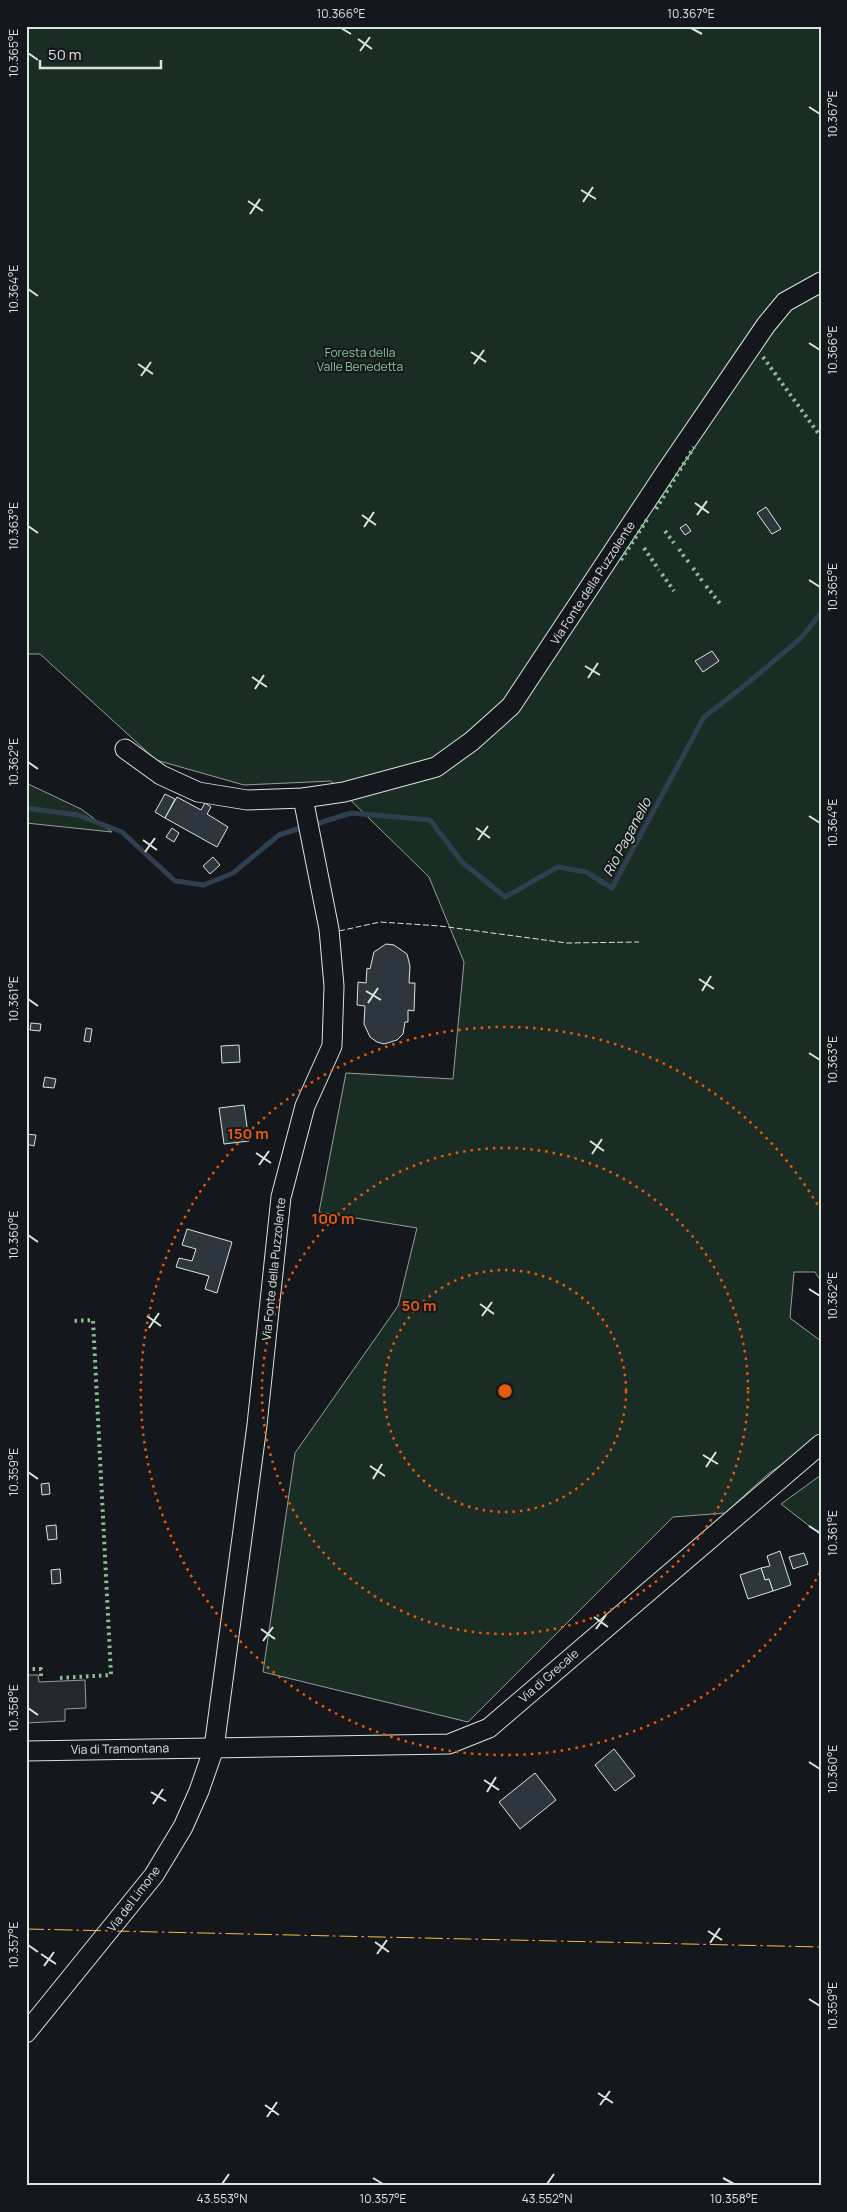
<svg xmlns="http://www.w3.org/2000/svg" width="847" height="2212" font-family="Manrope,sans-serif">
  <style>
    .green { fill: #1a2d24; stroke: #939e99 }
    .parking { fill: #24282b; stroke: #939e99 }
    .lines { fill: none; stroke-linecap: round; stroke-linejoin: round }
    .stream { stroke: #2f3f4d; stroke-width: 5 }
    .building { fill: #2c363c; stroke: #d8e6dc }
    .minor-casing { stroke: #d8e6dc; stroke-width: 21 }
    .minor { stroke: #14181c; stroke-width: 19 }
    .hedge { stroke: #8ac095; stroke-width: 4; stroke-dasharray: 2.5 4; stroke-linecap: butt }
    .fence { stroke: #d8e6dc; stroke-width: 1; stroke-dasharray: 6 2.5; stroke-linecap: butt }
    .power { stroke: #ffb74d; stroke-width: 1; stroke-dasharray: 18 4 2.5 4; stroke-linecap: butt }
    .ticks { fill: none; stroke: #d8e6dc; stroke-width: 2 }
    .ring { fill: none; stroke: #e8590c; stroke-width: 2.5; stroke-dasharray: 2.5 5 }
    .labels { text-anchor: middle; stroke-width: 4; stroke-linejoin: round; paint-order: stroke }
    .park-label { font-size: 12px; fill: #8ac095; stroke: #14181c }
    .street-label { font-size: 12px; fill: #d8e6dc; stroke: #14181c }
    .water-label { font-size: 14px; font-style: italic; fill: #d8e6dc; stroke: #14181c }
    .centre { fill: #e8590c; stroke: #14181c; stroke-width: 2.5 }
    .ring-label { font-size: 15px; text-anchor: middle; font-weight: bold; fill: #e8590c; stroke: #14181c; stroke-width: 4; stroke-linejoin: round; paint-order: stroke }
    .neatline { fill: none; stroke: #d8e6dc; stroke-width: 2 }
    .ticks-label { font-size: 12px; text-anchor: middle; fill: #d8e6dc }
  </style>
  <rect width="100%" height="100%" fill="#14181c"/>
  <g class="green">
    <path d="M26,26H821V1281L815,1272H794L790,1318L821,1341V1437L768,1474L725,1513L673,1517L468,1722L263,1672L295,1453L398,1306L417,1228L319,1212L346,1073L453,1079L464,962L429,877L331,781L244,785L156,760L40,654H26Z"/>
    <path d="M26,783L81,809L112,832L26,823Z"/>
    <path d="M821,1475V1535L781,1504Z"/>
  </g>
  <path class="parking" d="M26,1675H38L39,1682L85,1680L86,1708L65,1709V1721L26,1723Z"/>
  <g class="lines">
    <g class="stream">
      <path d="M26,808L78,815L122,832L175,881L204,885L233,873L279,835L304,827"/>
      <path d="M313,825L351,813L430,820L462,862L505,897L558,867L586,872L612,888L704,717L749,682L801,638L821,613"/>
    </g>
  </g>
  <g class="building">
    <path d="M766,507L781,529L772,534L757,513Z"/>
    <path d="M686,524L691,531L685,535L680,528Z"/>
    <path d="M712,651L719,661L703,672L695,661Z"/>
    <path d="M165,794L175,799L165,818L155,812Z"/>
    <path d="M177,797L201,810L205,803L211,807L207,814L228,827L217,847L165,818Z"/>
    <path d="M172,828L179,833L174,842L166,837Z"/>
    <path d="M213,857L220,865L210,874L203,866Z"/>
    <path d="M386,944L394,945L407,954L410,966L409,983H415L414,1011L408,1010V1022H405L403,1034L397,1040L384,1044L377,1042L370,1037L364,1024L365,1006L357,1005L358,982L366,983L367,968L370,969L374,952Z"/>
    <path d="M31,1023L41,1024L40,1031L30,1030Z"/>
    <path d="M86,1028L92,1029L90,1042L84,1041Z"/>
    <path d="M239,1045L240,1062L222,1063L221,1046Z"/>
    <path d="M45,1077L56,1079L54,1088L43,1087Z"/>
    <path d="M244,1105L249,1141L224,1144L219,1108Z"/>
    <path d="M26,1134L36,1135L34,1146L26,1144Z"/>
    <path d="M187,1229L232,1242L217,1293L205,1289L209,1276L176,1267L179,1258L192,1261L196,1249L182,1245Z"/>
    <path d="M49,1483L50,1494L42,1495L41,1484Z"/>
    <path d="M56,1525L57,1539L48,1540L46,1526Z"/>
    <path d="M780,1551L791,1585L773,1591L769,1579L765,1580L761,1568L770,1566L767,1556Z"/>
    <path d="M804,1553L808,1564L793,1569L789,1557Z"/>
    <path d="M761,1568L765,1580L769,1579L773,1591L748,1599L740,1575Z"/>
    <path d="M60,1569L61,1583L52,1584L51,1570Z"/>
    <path d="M614,1749L635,1776L615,1791L595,1765Z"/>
    <path d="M535,1773L556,1800L520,1829L499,1802Z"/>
  </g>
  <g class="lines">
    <defs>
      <g id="minor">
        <path d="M125,749L161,775L198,792L247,800L303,798L344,792L436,767L472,741L511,706L667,470L766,325L785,302L821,282"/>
        <path d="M26,1751L449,1744L489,1728L821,1444"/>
        <path d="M26,2033L154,1875L183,1827L199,1791L214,1748L257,1425L281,1197L305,1106L332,1046L334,986L329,929L303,798"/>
      </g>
    </defs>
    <use href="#minor" class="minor-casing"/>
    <use href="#minor" class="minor"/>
    <g class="hedge">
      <path d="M763,357L821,437"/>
      <path d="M656,509L694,447"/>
      <path d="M665,531L674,543"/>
      <path d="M644,548L659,570"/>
      <path d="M679,549L685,558"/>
      <path d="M621,560L648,518"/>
      <path d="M687,560L691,565"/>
      <path d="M693,568L703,582"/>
      <path d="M662,574L674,591"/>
      <path d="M706,586L722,606"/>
      <path d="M26,1669H41V1679"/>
      <path d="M60,1678L111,1675L93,1320L73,1321"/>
    </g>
    <path class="fence" d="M339,931L380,922L440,926L567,943L639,942"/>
    <path class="power" d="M26,1929L821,1947"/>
  </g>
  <path class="ticks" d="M341,28L351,34M691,28L702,34M358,39L372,49M360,51L370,37M28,53L38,60M809,107L820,114M581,190L596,199M248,201L263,211M583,202L593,187M250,214L260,199M28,289L38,296M809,343L820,350M471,352L486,362M138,364L153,374M474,364L484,350M141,376L151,362M695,503L709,513M362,515L376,525M697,515L707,501M28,526L38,533M364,527L374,512M809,580L820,587M585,666L600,675M252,677L267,687M588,678L598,663M255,689L264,675M28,762L38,769M809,816L820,823M476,828L490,838M143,840L157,850M478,840L488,826M145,852L155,838M699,979L714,989M366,991L381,1000M702,991L711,976M28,999L38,1006M368,1003L378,988M809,1053L820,1060M590,1141L604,1151M256,1153L271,1163M592,1154L602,1139M259,1165L269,1151M28,1235L38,1242M809,1289L820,1296M480,1304L494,1314M147,1316L161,1326M482,1316L492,1302M149,1328L159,1313M703,1455L718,1464M370,1466L385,1476M706,1467L716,1452M28,1472L38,1479M373,1479L382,1464M809,1526L820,1533M594,1617L608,1627M261,1629L275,1639M596,1629L606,1615M263,1641L273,1627M28,1708L38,1715M809,1762L820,1769M484,1780L499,1790M151,1792L166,1801M487,1792L496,1777M153,1804L163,1789M708,1931L722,1940M375,1942L389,1952M710,1943L720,1928M28,1945L38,1952M41,1954L56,1964M377,1954L387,1940M44,1966L54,1952M809,1999L820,2006M598,2093L613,2103M265,2105L279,2115M600,2105L610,2091M267,2117L277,2102M373,2178L383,2184M723,2178L734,2184M222,2184L229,2174M547,2184L554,2174"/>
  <g class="ring">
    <circle cx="505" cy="1391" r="121"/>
    <circle cx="505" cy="1391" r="243"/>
    <path d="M820 1573A364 364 0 1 1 820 1209"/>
  </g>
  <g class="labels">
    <g class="park-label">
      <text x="360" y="357">Foresta della<tspan x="360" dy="14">Valle Benedetta</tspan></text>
    </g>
    <g class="street-label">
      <text transform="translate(593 583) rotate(-57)" y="4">Via Fonte della Puzzolente</text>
      <text transform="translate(274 1269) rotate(-84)" y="4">Via Fonte della Puzzolente</text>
      <text transform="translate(549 1676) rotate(-41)" y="4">Via di Grecale</text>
      <text transform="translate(120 1749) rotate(-1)" y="4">Via di Tramontana</text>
      <text transform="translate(134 1899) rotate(-53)" y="4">Via del Limone</text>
    </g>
    <g class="water-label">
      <text transform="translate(627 837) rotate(-62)" y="5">Rio Paganello</text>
    </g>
  </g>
  <circle cx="505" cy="1391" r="8" class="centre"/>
  <g class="ring-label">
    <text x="248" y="1139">150 m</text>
    <text x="333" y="1224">100 m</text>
    <text x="419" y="1311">50 m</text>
  </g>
  <rect width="847" height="2212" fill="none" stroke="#14181c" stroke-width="55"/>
  <path d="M40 60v8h121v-8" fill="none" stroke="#d8e6dc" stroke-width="2.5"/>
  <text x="48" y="60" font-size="15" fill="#d8e6dc" stroke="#14181c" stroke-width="4" paint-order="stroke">50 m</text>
  <rect x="28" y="28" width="792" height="2156" class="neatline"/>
  <g class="ticks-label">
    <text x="341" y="18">10.366°E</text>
    <text x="691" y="18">10.367°E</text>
    <text transform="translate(14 53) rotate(-90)" y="4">10.365°E</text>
    <text transform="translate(833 114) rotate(-90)" y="4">10.367°E</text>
    <text transform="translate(14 289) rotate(-90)" y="4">10.364°E</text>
    <text transform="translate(833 350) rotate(-90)" y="4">10.366°E</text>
    <text transform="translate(14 526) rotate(-90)" y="4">10.363°E</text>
    <text transform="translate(833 587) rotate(-90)" y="4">10.365°E</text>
    <text transform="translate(14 762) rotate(-90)" y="4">10.362°E</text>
    <text transform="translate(833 823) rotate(-90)" y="4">10.364°E</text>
    <text transform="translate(14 999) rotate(-90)" y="4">10.361°E</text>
    <text transform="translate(833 1060) rotate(-90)" y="4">10.363°E</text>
    <text transform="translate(14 1235) rotate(-90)" y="4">10.360°E</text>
    <text transform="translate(833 1296) rotate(-90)" y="4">10.362°E</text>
    <text transform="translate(14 1472) rotate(-90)" y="4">10.359°E</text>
    <text transform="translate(833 1533) rotate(-90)" y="4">10.361°E</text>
    <text transform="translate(14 1708) rotate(-90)" y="4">10.358°E</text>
    <text transform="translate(833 1769) rotate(-90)" y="4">10.360°E</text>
    <text transform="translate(14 1945) rotate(-90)" y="4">10.357°E</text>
    <text transform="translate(833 2006) rotate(-90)" y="4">10.359°E</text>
    <text x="222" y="2203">43.553°N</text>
    <text x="383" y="2203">10.357°E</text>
    <text x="547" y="2203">43.552°N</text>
    <text x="734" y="2203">10.358°E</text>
  </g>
</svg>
